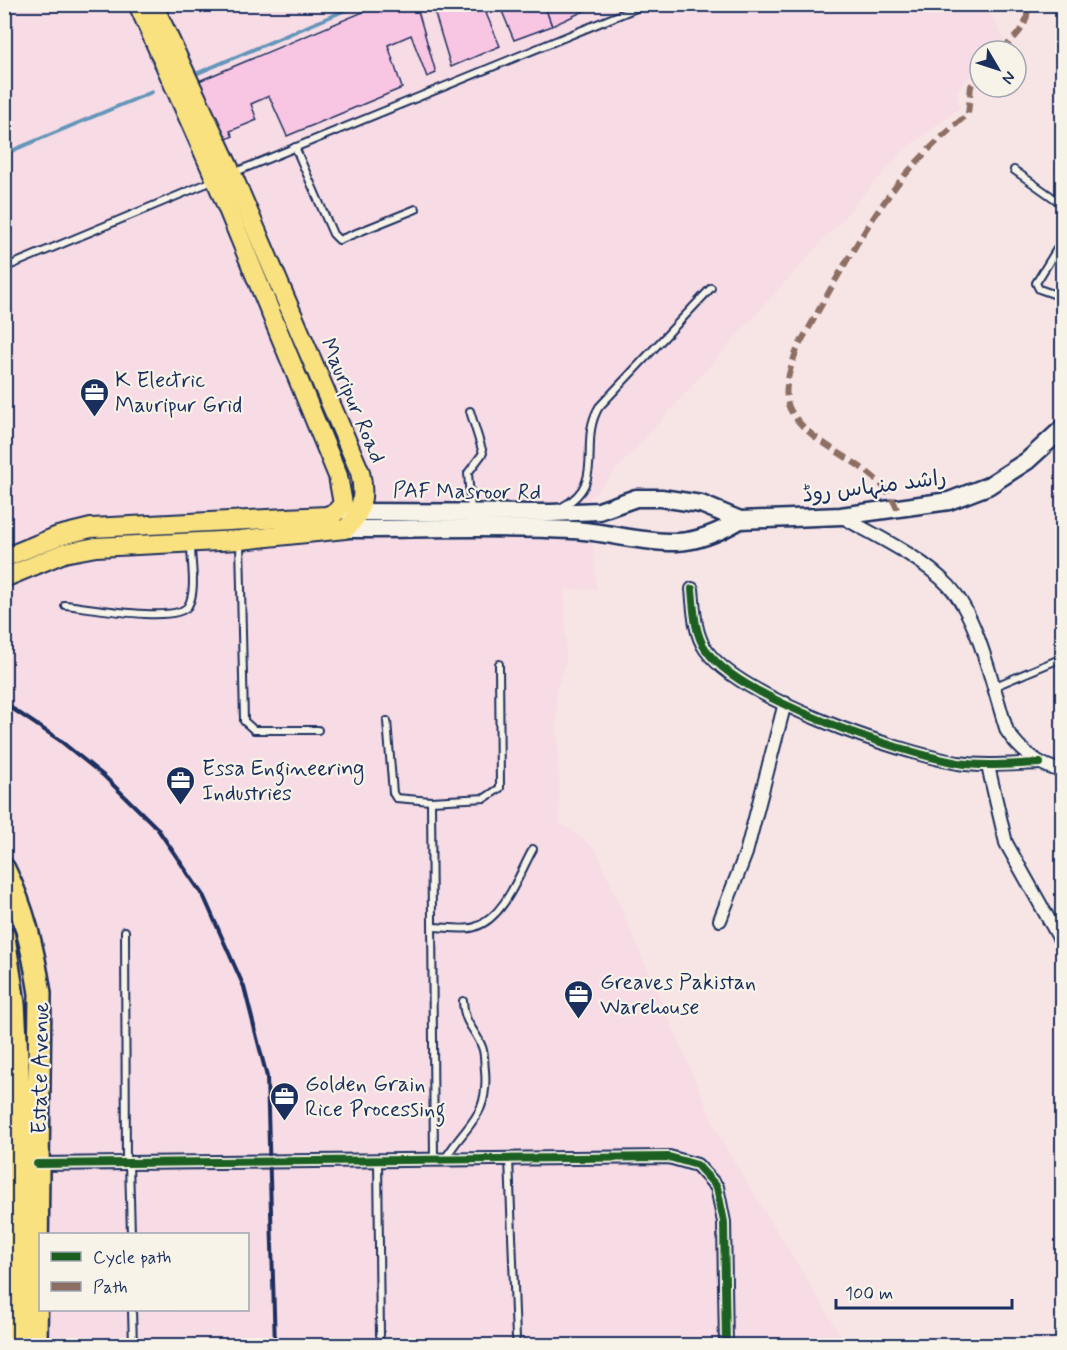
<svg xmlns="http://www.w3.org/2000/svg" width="1067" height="1350" font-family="Mynerve,'Playpen Sans Arabic',sans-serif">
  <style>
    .built { fill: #f7dbe5; fill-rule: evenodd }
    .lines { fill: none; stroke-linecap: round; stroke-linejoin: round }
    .stream { stroke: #6496b9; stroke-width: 4 }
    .building { fill: #f8c5e3; stroke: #1b2f5e; stroke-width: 1.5 }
    .lane-casing { stroke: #1b2f5e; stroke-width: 10 }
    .street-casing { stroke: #1b2f5e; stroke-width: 16 }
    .secondary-casing { stroke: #1b2f5e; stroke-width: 21 }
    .primary-casing { stroke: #1b2f5e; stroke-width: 22 }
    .highway-casing { stroke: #1b2f5e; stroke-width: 26 }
    .lane { stroke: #f7f3e8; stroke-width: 6 }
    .street { stroke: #f7f3e8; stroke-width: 12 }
    .secondary { stroke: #f7f3e8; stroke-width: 16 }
    .primary { stroke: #fae180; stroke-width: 18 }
    .highway { stroke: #fae180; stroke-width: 21 }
    .rail { stroke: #1b2f5e; stroke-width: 4 }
    .quiet { stroke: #8d6e63; stroke-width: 6; stroke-dasharray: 12 6; stroke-linecap: butt }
    .cycleway-casing { stroke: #f7f3e8; stroke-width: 11 }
    .cycleway { stroke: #1b5e20; stroke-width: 8 }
    .labels { text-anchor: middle; stroke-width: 4.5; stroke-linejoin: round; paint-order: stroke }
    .poi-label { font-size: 22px; fill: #1b2f5e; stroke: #f7f3e8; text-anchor: start }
    .street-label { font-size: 22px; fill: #1b2f5e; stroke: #f7f3e8 }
  </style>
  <rect width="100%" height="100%" fill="#f7e5e6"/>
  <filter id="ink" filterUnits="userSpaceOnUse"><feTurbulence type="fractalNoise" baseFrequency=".0167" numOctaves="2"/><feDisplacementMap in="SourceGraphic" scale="12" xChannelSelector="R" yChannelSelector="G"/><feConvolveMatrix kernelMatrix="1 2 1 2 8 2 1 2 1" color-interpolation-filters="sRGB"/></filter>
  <g filter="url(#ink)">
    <path class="built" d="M5,5H986L1004,40L994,51H980V65L956,92L960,108L904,150L590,499L596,589L565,590L566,663L556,689L560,823L591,845L598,855L722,1142L847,1345L5,1346ZM40,1234H248V1310H40Z"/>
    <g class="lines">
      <g class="stream">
        <path d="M198,73L360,4"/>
        <path d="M4,154L152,92"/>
      </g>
    </g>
    <g class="building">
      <path d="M382,4H416L436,73L427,77L411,35L388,45L402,88L287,136L269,96L251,104L257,120L230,131L233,136L227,139L199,81Z"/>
      <path d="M432,4H482L500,46L451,67Z"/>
      <path d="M499,4H544L552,26L514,40Z"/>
      <path d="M544,4H599L552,26Z"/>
    </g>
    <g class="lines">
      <defs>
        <g id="lane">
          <path d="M295,147L333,234L339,240L416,209"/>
          <path d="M1014,170L1062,204"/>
          <path d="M233,173L646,4"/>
          <path d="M1062,241L1036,283L1039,289L1062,297"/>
          <path d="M4,268L215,180"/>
          <path d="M470,411L483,453L468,473L471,510"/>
          <path d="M562,507C608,482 577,444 599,407L711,288"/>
          <path d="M240,543L244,721L254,730H318"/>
          <path d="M65,605C87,607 176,624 188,606C197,591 191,563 191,546"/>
          <path d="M993,687L1062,658"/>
          <path d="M387,721L393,793L396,798L431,801L485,798L500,788L499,664"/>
          <path d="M431,801L434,1160"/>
          <path d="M433,927C445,927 464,931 475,927C505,917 519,874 533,849"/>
          <path d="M125,931L126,1163"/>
          <path d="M445,1159C467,1122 489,1118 485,1070C484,1063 485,1054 482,1047C475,1028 464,1025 463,1001"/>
          <path d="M509,1159L516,1338"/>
          <path d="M378,1160L380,1335"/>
          <path d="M129,1163L131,1234"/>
          <path d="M132,1310L133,1346"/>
        </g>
        <g id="street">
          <path d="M841,516C877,537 920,556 949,586C979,618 993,689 1007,731C1020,751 1040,766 1062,771"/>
          <path d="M692,589C694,609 694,633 706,650C740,699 898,752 958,763C985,767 1012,764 1040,763"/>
          <path d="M988,766L1006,843L1062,943"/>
          <path d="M720,920L746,853L785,703"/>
          <path d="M37,1164L669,1157L697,1165L717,1187L724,1222L726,1346"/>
        </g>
        <g id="secondary">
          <path d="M348,512L551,513L599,511L636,498H661L701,504L740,520L841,516L949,501L988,486L1027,461L1062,429"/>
          <path d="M345,529C421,529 497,526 573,530C608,532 641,543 677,542C700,541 720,532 740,520"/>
        </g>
        <g id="primary">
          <path d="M4,558L58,536L91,528L326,516L335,513L343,504L338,476L216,180L138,4"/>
          <path d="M4,578L64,553L96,547L240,540L345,529C363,515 365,493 360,472L232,174L153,4"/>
        </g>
        <g id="highway">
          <path d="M4,869C24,909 33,949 40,993L36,1346"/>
          <path d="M4,937L14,1004L19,1091L18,1346"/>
        </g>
      </defs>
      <use href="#lane" class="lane-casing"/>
      <use href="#street" class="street-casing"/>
      <use href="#secondary" class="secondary-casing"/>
      <use href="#primary" class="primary-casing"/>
      <use href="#highway" class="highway-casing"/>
      <use href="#lane" class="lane"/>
      <use href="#street" class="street"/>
      <use href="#secondary" class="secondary"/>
      <use href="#primary" class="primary"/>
      <use href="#highway" class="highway"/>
      <path class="rail" d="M4,703L58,739L104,776L157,828L204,897L244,987L267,1077L275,1346"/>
      <g class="quiet">
        <path d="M1001,51C1014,38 1031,25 1027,4"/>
        <path d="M897,509C878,460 809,450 789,407C783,392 789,372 794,358C799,342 810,328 817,313C842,269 868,221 900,181C921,156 943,135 968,114L971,86L980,73"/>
      </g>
      <defs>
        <g id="cycleway">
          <path d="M692,589C694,609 694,633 706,650C740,699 898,752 958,763C985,767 1012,764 1040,763"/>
          <path d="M37,1164L669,1157L697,1165L717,1187L724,1222L726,1346"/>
        </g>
      </defs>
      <use href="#cycleway" class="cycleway-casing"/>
      <use href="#cycleway" class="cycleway"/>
    </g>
  </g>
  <defs>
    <symbol id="office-pin" viewBox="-11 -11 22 30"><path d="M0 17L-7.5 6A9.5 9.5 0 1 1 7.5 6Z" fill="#1b2f5e" stroke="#f7f3e8"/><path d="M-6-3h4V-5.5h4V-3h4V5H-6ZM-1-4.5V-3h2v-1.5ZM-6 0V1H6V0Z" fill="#fff"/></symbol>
  </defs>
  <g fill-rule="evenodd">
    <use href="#office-pin" x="78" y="376" width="33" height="45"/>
    <use href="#office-pin" x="164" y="764" width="33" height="45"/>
    <use href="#office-pin" x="562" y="978" width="33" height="45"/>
    <use href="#office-pin" x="268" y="1080" width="33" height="45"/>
  </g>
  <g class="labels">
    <g class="poi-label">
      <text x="115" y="387">K Electric<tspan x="115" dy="25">Mauripur Grid</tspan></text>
      <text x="202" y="775">Essa Engineering<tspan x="202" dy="25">Industries</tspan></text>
      <text x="600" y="989">Greaves Pakistan<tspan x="600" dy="25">Warehouse</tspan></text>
      <text x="305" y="1091">Golden Grain<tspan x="305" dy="25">Rice Processing</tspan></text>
    </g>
    <g class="street-label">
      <text transform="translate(354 400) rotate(67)" y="8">Mauripur Road</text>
      <text transform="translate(874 485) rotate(-7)" y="8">راشد منہاس روڈ</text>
      <text transform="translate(467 490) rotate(1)" y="8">PAF Masroor Rd</text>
      <text transform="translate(39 1068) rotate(-89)" y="8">Estate Avenue</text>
    </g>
  </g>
  <rect width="1067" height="1350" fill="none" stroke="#f7f3e8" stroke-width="24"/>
  <rect x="12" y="12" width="1043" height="1326" fill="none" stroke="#1b2f5e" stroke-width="2" filter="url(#ink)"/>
  <rect x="39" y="1233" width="210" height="78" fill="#f7f3e8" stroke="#9fa5b1" stroke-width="1.5"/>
  <rect x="51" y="1252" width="30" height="9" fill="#1b5e20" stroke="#9fa5b1" stroke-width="1.5"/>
  <text x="93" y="1263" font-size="18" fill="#1b2f5e">Cycle path</text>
  <rect x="51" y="1282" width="30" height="9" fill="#8d6e63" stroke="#9fa5b1" stroke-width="1.5"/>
  <text x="93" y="1293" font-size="18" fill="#1b2f5e">Path</text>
  <g transform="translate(998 69) rotate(129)"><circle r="28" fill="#f7f3e8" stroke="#9fa5b1" stroke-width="1.5"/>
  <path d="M0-4.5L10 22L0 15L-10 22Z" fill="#1b2f5e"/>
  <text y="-9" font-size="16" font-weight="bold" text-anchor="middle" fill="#1b2f5e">N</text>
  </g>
  <path d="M836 1299v9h176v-9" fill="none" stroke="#1b2f5e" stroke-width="3"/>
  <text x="845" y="1299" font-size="18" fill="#1b2f5e" stroke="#f7f3e8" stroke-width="4.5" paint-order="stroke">100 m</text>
</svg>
